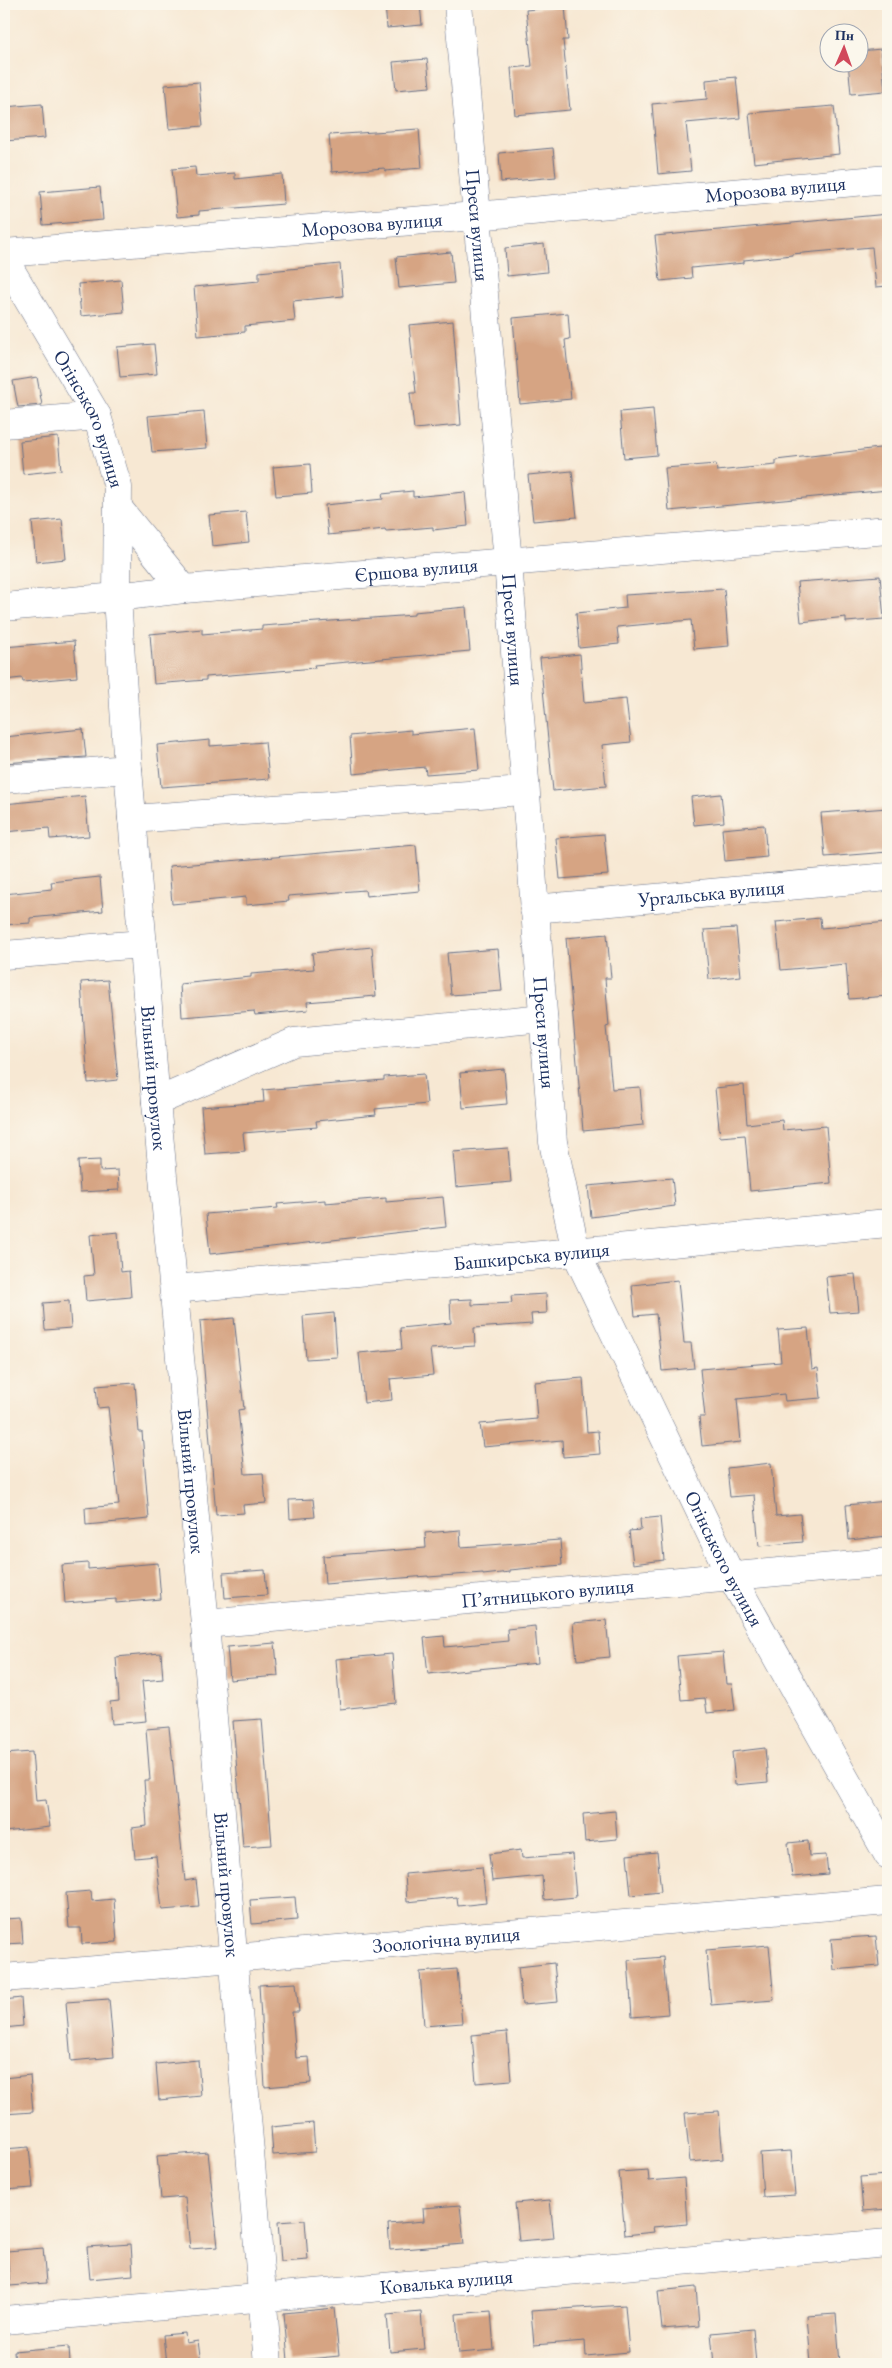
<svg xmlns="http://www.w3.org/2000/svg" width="892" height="2368" font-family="'EB Garamond',serif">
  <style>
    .building { fill: #d6a483 }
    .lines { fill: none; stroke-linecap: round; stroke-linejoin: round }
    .minor-casing { stroke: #687087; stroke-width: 29 }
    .minor { stroke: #fff; stroke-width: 28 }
    .labels { text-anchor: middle; stroke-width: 4.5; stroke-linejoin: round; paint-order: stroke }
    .street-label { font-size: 20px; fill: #1b2f5e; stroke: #fbf7ec }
  </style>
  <rect width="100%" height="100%" fill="#fbf7ec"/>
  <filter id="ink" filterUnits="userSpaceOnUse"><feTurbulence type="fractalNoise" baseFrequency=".02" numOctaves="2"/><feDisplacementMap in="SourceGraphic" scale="10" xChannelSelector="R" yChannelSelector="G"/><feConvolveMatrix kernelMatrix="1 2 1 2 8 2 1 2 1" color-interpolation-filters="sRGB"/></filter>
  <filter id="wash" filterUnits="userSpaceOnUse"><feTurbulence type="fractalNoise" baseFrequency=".0096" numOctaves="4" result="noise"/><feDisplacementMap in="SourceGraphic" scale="20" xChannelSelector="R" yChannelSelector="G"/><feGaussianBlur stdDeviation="1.12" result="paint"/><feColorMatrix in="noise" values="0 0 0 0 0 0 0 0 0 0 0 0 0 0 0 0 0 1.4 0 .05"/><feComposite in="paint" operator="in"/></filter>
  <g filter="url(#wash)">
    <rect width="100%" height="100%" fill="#f7e8d3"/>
    <g id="blocks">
      <g class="building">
        <path d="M385,4H420L422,25L387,28Z"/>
        <path d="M565,6L568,40H563L570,110L515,115L511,68L532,66L526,10Z"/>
        <path d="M881,49L885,91L851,94L848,62H860V51Z"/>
        <path d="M427,59L430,87L396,90L393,62Z"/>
        <path d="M736,77L740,118L686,123L691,171L658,174L652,104L707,99L706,80Z"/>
        <path d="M199,82L203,126L169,129L165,85Z"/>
        <path d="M42,104L45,138L4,141V107Z"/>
        <path d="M834,106L839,154L754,163L749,113Z"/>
        <path d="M419,129L422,168L385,171V168L332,172L329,135Z"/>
        <path d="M553,148L556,177L501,182L499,153Z"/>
        <path d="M195,167L196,176L235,173V179L282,174L284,204L199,211V215L177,217L172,169Z"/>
        <path d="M100,187L103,220L43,225L40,192Z"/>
        <path d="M888,214V286L876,287L872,247L792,254V255L744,260V263L691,268L692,278L660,281L655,236Z"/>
        <path d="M544,244L547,272L507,276L505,248Z"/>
        <path d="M451,252L454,283L399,288L396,257Z"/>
        <path d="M340,264L343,296L293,301L295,321L245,326V332L198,336L194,287L259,281V272Z"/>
        <path d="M121,280L124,312L81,316L78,284Z"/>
        <path d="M568,313L570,339L565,340L571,399L520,404L513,318Z"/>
        <path d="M453,321L461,425L414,429L410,393H416L409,325Z"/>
        <path d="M154,344L157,374L120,377L117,347Z"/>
        <path d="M37,377L42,405L18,407L13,381Z"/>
        <path d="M653,409L657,455L624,458L620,412Z"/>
        <path d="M204,411L207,448L152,452L148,416Z"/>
        <path d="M58,437L61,470L23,474L20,441Z"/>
        <path d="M888,447V490L669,511L665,468L716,464L717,471L776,465V460Z"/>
        <path d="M310,464L312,493L276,496L273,467Z"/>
        <path d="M572,471L577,517L533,521L528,475Z"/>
        <path d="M413,491V497L465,492L468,526L433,530V527L386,531L385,529L328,535L325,505L383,499L382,494Z"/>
        <path d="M246,512L249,542L212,546L209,515Z"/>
        <path d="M62,519L66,559L36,562L32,522Z"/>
        <path d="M880,576L884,619L846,622V617L801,622L797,582Z"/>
        <path d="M724,589L729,646L694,649L691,620L617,627L619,644L579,648L576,613L626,608L625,595Z"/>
        <path d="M466,607L470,651L314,665L315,668L206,677V680L154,684L150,634L202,629V634L262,629V626L414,615V612Z"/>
        <path d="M74,641L77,677L23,682L22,678L4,680V647Z"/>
        <path d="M580,654L584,703L626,699L631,742L602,745L606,786L553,791L540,658Z"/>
        <path d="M475,728L479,770L426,774L425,767L353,774L350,736L411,730V734Z"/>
        <path d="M83,729L86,757L4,763V737Z"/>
        <path d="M210,740V746L265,742L269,779L161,787L157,745Z"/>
        <path d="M721,794L724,822L694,825L691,797Z"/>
        <path d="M85,796L89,836L50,839L49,828L4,832V804Z"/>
        <path d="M888,808V852L825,857L821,813Z"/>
        <path d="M764,825L767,857L725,861L722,829Z"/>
        <path d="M604,834L608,875L560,879L556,838Z"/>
        <path d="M416,845L420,891L366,896L365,890L288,896L289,901L246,905V897L172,904L169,866Z"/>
        <path d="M100,877L103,911L30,918V923L4,925V894L52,889L51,882Z"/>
        <path d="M820,918L821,928L888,922V996L849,999L846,964L781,970L776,922Z"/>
        <path d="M736,928L741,976L709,979L704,930Z"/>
        <path d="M607,934L611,978H605L609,1026L606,1027L612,1089L640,1087L643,1125L583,1131L566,938Z"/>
        <path d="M372,947L376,996L307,1002L308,1010L255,1015L254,1011L182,1017L180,984L251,977V974L314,969L312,953Z"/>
        <path d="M498,949L502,991L451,995L447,953Z"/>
        <path d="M108,980L118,1080L88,1083L81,982Z"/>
        <path d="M504,1069L507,1104L463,1108L460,1073Z"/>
        <path d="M424,1074L427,1104L375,1109L376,1115L316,1121L317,1127L243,1133L245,1151L205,1154L201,1107L264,1102L263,1090L384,1080V1077Z"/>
        <path d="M744,1085L747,1124L782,1120L783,1130L826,1126L831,1183L750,1191L745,1135L720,1137L715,1088Z"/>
        <path d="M508,1148L511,1182L456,1187L453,1152Z"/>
        <path d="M100,1160V1171L118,1170L119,1190L80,1192L78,1161Z"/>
        <path d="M672,1178L675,1206L591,1217L588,1186Z"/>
        <path d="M443,1197L446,1227L210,1254L206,1214L278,1208L277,1204L325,1200V1203L386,1198V1202Z"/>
        <path d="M118,1232L121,1272L129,1271L131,1297L86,1301L84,1276L94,1275L90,1235Z"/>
        <path d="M855,1274L859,1311L830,1313L826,1277Z"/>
        <path d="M678,1280L684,1343H691L694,1368L662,1371L656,1314L635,1316L632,1285Z"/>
        <path d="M546,1294L547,1313L531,1314L532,1324L474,1328L475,1346L430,1349L433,1375L390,1379L392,1400L364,1403L359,1353L402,1349L400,1328L451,1323L450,1300L472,1299V1305L512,1303L511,1296Z"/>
        <path d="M69,1301L71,1328L45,1330L43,1303Z"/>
        <path d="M334,1313L337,1357L306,1359L303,1316Z"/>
        <path d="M234,1318L244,1409L238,1410L245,1474L263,1473L266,1503L243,1505L244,1513L216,1515L200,1321Z"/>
        <path d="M808,1328L812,1369L818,1368L821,1398L785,1401L784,1394L737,1399L741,1442L702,1446L699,1417H705L700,1369L781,1362L778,1330Z"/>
        <path d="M583,1378L587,1432L598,1431L600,1454L563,1457L562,1440L483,1447L480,1424L537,1419L534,1382Z"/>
        <path d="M135,1383L139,1432H142L149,1519L86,1525L85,1508L119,1505L108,1407L98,1408L96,1386Z"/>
        <path d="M771,1463L776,1516L800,1514L803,1542L759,1546L754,1495L730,1497L727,1468Z"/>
        <path d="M313,1499L315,1517L290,1519L289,1500Z"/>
        <path d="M887,1501L888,1536L849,1540L846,1505Z"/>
        <path d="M660,1517L664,1560L633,1564L629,1531L641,1530L640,1519Z"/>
        <path d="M460,1530L461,1547L560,1540L562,1565L510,1570V1572L483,1575V1573L428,1577V1576L325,1584L323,1556L426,1548L425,1533Z"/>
        <path d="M88,1563V1569L158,1563L161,1599L116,1603V1599L65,1603L62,1565Z"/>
        <path d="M265,1570L267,1595L225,1598L223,1573Z"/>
        <path d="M606,1620L610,1657L577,1660L573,1623Z"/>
        <path d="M535,1626L538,1663L428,1674L424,1638L444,1636L445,1647L508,1641L507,1629Z"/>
        <path d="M275,1643L278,1676L230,1680L227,1647Z"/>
        <path d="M723,1652L726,1684H732L735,1710L707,1713L705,1698L681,1700L677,1656Z"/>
        <path d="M161,1653L163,1679L142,1681L146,1721L112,1724L110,1702L119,1701L116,1657Z"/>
        <path d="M392,1654L396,1703L340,1709L336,1659Z"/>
        <path d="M262,1719L272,1845L243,1847L233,1721Z"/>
        <path d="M169,1727L185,1881L196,1879L199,1907L162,1910L156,1856L135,1858L132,1828L147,1826L144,1780H150L146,1729Z"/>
        <path d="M765,1748L768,1782L735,1785L732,1752Z"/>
        <path d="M32,1752L36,1801L46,1800L50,1827L4,1832V1754Z"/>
        <path d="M615,1811L617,1839L585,1842L583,1814Z"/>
        <path d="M808,1841L809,1856L826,1855L828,1874L792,1877L788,1843Z"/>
        <path d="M521,1850L522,1858L572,1854L576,1897L544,1900L542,1876L492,1881L489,1854Z"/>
        <path d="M657,1852L661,1892L631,1895L627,1855Z"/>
        <path d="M482,1867L486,1903L458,1906L457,1897L407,1902L405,1874Z"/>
        <path d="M91,1891L92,1901L114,1899L117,1942L82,1944L81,1928H69L66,1893Z"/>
        <path d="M295,1897L297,1920L252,1924L250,1900Z"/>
        <path d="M21,1918L23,1943L4,1944V1919Z"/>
        <path d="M876,1936L879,1966L834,1970L831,1939Z"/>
        <path d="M769,1945L774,2000L711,2005L706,1950Z"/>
        <path d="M663,1957L668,2014L632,2017L628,1960Z"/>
        <path d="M554,1963L558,2002L522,2005L518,1967Z"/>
        <path d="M457,1969L462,2023L424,2026L420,1972Z"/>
        <path d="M296,1983L299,2012H292L296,2058L309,2057L311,2083L265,2087L259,1985Z"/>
        <path d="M21,1998L23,2026L4,2028V2000Z"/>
        <path d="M109,1999L114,2057L71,2061L66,2002Z"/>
        <path d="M507,2032L511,2080L476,2083L472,2035Z"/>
        <path d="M198,2060L201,2096L159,2100L156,2064Z"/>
        <path d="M30,2075L33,2112L4,2114V2078Z"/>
        <path d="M719,2111L723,2159L690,2162L685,2113Z"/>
        <path d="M313,2123L315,2152L273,2155L271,2127Z"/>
        <path d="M29,2147L33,2188L4,2190V2149Z"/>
        <path d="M791,2151L795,2195L763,2197L760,2153Z"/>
        <path d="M208,2152L218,2247L190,2249L185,2197L161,2199L157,2156Z"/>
        <path d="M648,2170L649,2181L684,2178L687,2224L653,2227L654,2232L625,2235L619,2172Z"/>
        <path d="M886,2175L888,2209L863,2211L860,2177Z"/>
        <path d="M550,2200L554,2238L519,2241L515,2203Z"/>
        <path d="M460,2205L464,2244L390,2250L388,2224L424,2221L423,2208Z"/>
        <path d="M305,2220L308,2260L281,2262L278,2222Z"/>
        <path d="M131,2244L133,2275L90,2279L87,2247Z"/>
        <path d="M43,2248L46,2283L10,2286L7,2251Z"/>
        <path d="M696,2287L699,2326L662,2329L658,2291Z"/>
        <path d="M625,2305L629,2352L586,2356L585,2341L534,2345L531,2311Z"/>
        <path d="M334,2308L339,2356L288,2361L284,2313Z"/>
        <path d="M491,2311L494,2350L459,2353L456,2314Z"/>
        <path d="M421,2312L424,2349L390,2352L387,2315Z"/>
        <path d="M836,2314L840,2364H811L807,2316Z"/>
        <path d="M753,2329L756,2364H714L711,2333Z"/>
        <path d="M185,2333L186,2343L198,2341L201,2364H166L163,2335Z"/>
        <path d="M69,2346L70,2364H15L14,2351Z"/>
      </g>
    </g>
  </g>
  <g filter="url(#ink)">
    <use href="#blocks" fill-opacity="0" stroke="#687087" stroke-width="1"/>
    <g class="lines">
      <defs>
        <g id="minor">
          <path id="s1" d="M458,4L508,562L553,1142L576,1253L731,1576L888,1855"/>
          <path id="s2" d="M4,253L476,216L888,179"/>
          <path id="s3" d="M4,259L97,416L118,487L117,597L128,769L156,1102L205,1624L268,2364"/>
          <path d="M4,424L97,416"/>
          <path d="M119,509L184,589"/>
          <path id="s4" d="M4,607L117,597L184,589L888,530"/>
          <path d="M4,779L128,769"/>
          <path d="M132,819L524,791"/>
          <path id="s5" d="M534,909L888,877"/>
          <path d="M4,955L143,944"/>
          <path d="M156,1102L294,1042L543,1018"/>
          <path id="s6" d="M174,1289L888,1223"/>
          <path id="s7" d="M205,1624L888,1562"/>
          <path id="s8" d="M4,1978L888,1901"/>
          <path id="s9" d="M4,2320L888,2243"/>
        </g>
      </defs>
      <use href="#minor" class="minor-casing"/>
      <use href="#minor" class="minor"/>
    </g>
  </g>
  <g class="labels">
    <g class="street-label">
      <text dy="7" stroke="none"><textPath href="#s2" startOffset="774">Морозова вулиця</textPath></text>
      <text dy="7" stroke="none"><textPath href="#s2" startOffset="369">Морозова вулиця</textPath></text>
      <text dy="7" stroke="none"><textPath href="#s1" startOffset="222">Преси вулиця</textPath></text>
      <text dy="7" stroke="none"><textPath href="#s3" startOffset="182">Огінського вулиця</textPath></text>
      <text dy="7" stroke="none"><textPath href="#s4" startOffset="414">Єршова вулиця</textPath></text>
      <text dy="7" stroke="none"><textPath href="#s1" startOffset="628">Преси вулиця</textPath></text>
      <text dy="7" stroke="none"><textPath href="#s5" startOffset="178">Ургальська вулиця</textPath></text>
      <text dy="7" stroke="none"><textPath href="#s1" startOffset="1032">Преси вулиця</textPath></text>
      <text dy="7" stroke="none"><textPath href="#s3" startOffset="849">Вільний провулок</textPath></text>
      <text dy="7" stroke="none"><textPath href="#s6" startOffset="359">Башкирська вулиця</textPath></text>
      <text dy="7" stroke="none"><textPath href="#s3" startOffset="1254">Вільний провулок</textPath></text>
      <text dy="7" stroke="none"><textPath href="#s1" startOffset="1595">Огінського вулиця</textPath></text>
      <text dy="7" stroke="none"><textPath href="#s7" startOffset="344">П’ятницького вулиця</textPath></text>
      <text dy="7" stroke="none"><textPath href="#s3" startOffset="1659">Вільний провулок</textPath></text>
      <text dy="7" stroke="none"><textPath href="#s8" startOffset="444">Зоологічна вулиця</textPath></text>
      <text dy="7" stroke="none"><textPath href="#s9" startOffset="444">Ковалька вулиця</textPath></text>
    </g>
  </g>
  <rect width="892" height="2368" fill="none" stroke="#fbf7ec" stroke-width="20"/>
  <g transform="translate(844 48) rotate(2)"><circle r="24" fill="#fbf7ec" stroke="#a1a7b3"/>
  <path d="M0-4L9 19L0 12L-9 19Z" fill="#d1495b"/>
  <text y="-8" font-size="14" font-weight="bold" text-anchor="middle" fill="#1b2f5e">Пн</text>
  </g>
</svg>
